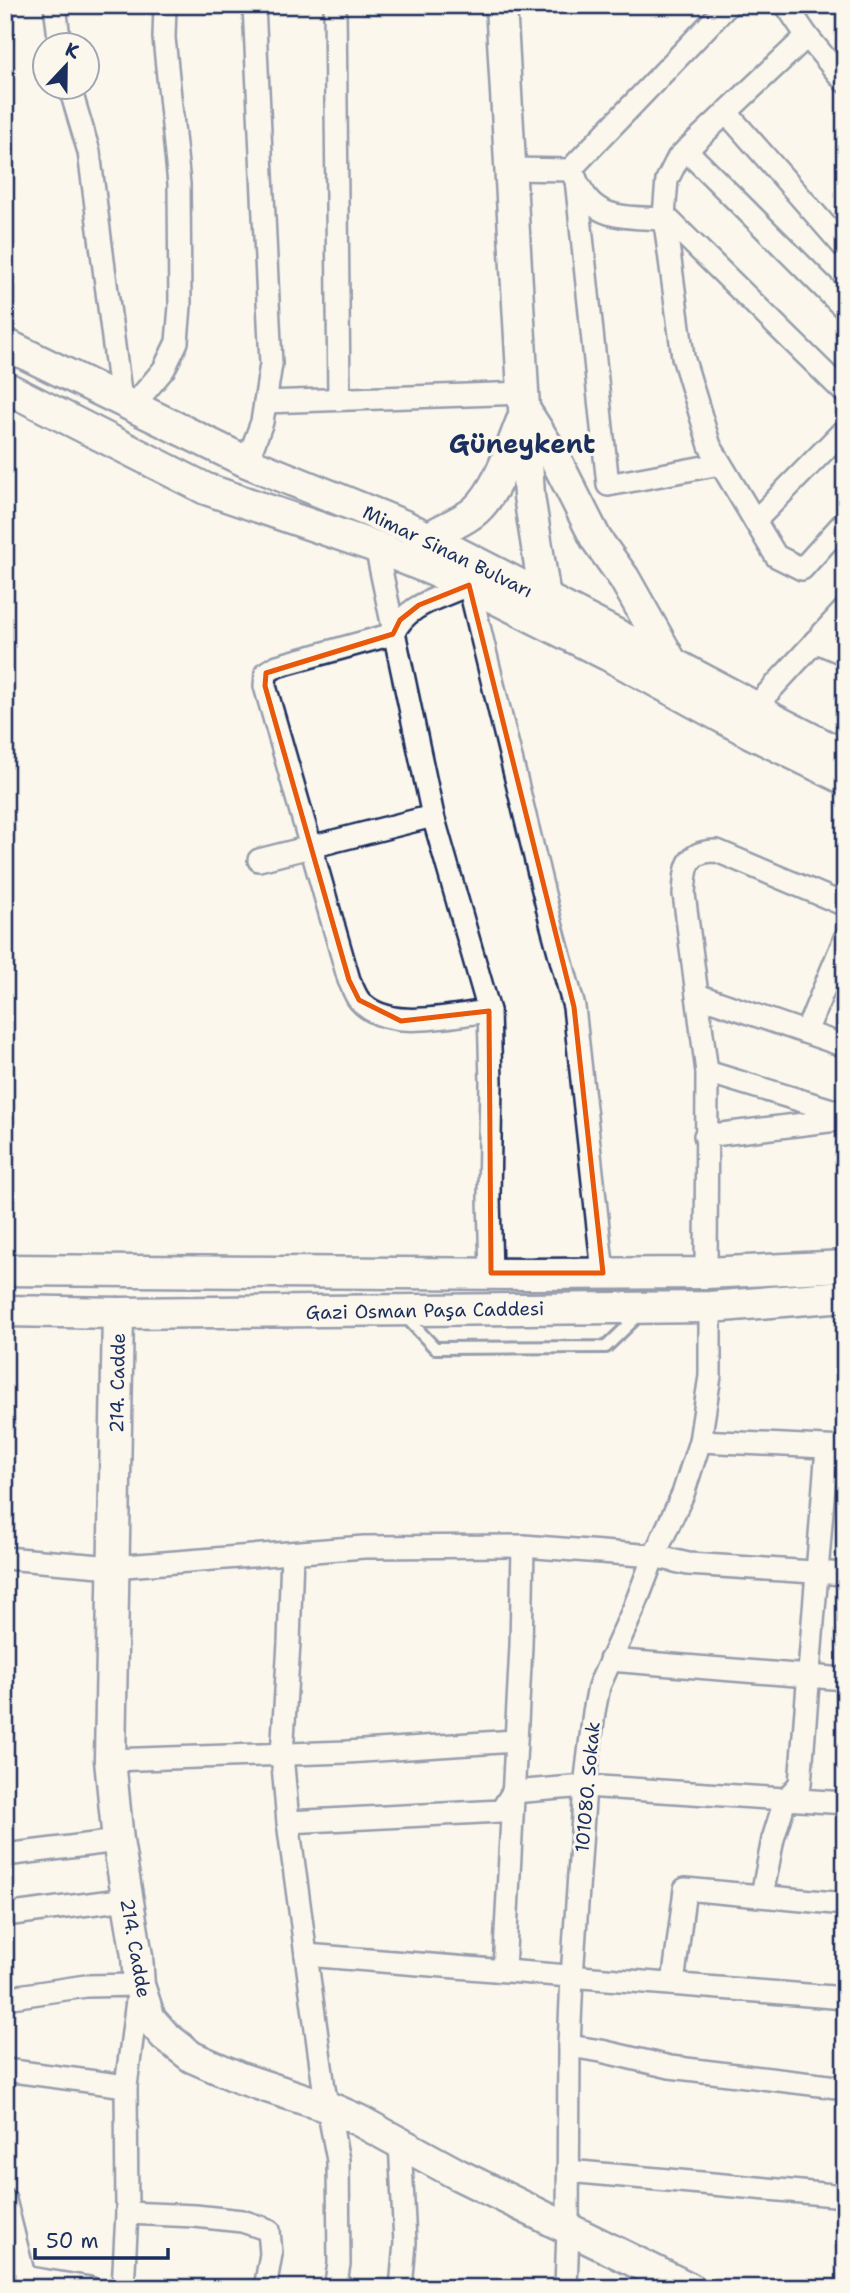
<svg xmlns="http://www.w3.org/2000/svg" width="850" height="2293" font-family="'Shantell Sans',sans-serif">
  <style>
    .lines { fill: none; stroke-linecap: round; stroke-linejoin: round }
    .lane-casing { stroke: #1b2f5e; stroke-width: 16 }
    .street-casing { stroke: #1b2f5e; stroke-width: 26 }
    .secondary-casing { stroke: #1b2f5e; stroke-width: 35 }
    .lane { stroke: #fbf7ec; stroke-width: 10 }
    .street { stroke: #fbf7ec; stroke-width: 21 }
    .secondary { stroke: #fbf7ec; stroke-width: 30 }
    .marked { fill: none; stroke: #e8590c; stroke-width: 5; stroke-linejoin: round }
    .labels { text-anchor: middle; stroke-width: 6; stroke-linejoin: round; paint-order: stroke }
    .street-label { font-size: 19px; fill: #1b2f5e; stroke: #fbf7ec }
    .district-label { font-size: 26px; font-weight: bold; fill: #1b2f5e; stroke: #fbf7ec }
  </style>
  <rect width="100%" height="100%" fill="#fbf7ec"/>
  <filter id="ink" filterUnits="userSpaceOnUse"><feTurbulence type="fractalNoise" baseFrequency=".0143" numOctaves="2"/><feDisplacementMap in="SourceGraphic" scale="14" xChannelSelector="R" yChannelSelector="G"/><feConvolveMatrix kernelMatrix="1 2 1 2 8 2 1 2 1" color-interpolation-filters="sRGB"/></filter>
  <g filter="url(#ink)">
    <g class="lines">
      <defs>
        <path id="lane" d="M404,1315L435,1348L606,1347L640,1314"/>
        <g id="street">
          <path d="M55,5L60,46"/>
          <path d="M335,5L339,399"/>
          <path d="M786,5L807,36L845,82"/>
          <path d="M807,36L678,158L667,180L664,215L683,357L710,446L776,556L802,569L845,521"/>
          <path d="M70,88L89,152L121,400"/>
          <path d="M726,112L845,248"/>
          <path d="M686,150L845,309"/>
          <path d="M511,169L570,170C576,179 580,189 587,198C604,221 639,217 664,219"/>
          <path d="M570,170L728,5"/>
          <path d="M576,179L608,485L720,464"/>
          <path d="M664,215L845,393"/>
          <path d="M265,402L525,393"/>
          <path d="M133,406L164,369L177,342L180,306L179,184L164,38L165,5"/>
          <path d="M247,462L262,422L271,364L254,5"/>
          <path d="M755,521L845,429"/>
          <path d="M376,547L433,816L489,1011L491,1082L489,1197L491,1273"/>
          <path d="M475,581C446,598 409,600 393,634L277,666L266,673L265,686L349,980C352,986 355,995 359,1000C387,1033 451,1015 489,1011"/>
          <path d="M469,585L551,923L574,1007L603,1273"/>
          <path d="M815,641L845,654"/>
          <path d="M755,707L845,609"/>
          <path d="M259,860L433,816"/>
          <path d="M697,995L845,1046"/>
          <path d="M806,1032L845,938"/>
          <path d="M707,1072L845,1114"/>
          <path d="M705,1136L845,1119"/>
          <path d="M706,1273L707,1072L684,894C686,868 685,851 717,851L845,905"/>
          <path d="M700,1441L845,1448"/>
          <path d="M292,1553L289,1643L282,1754L288,1822L324,2088L338,2160L339,2264L335,2288"/>
          <path d="M5,1558L113,1567L364,1547L523,1546L654,1556L688,1564L845,1574"/>
          <path d="M610,1660L845,1679"/>
          <path d="M110,1760L347,1752L515,1741"/>
          <path d="M288,1822L501,1811L513,1792L585,1786L845,1803"/>
          <path d="M5,1855L118,1841"/>
          <path d="M762,1895L773,1839L785,1800L800,1784L827,1448"/>
          <path d="M5,1915L127,1899"/>
          <path d="M306,1955L845,1998"/>
          <path d="M504,1970L521,1646L523,1546"/>
          <path d="M673,1984L685,1889L845,1904"/>
          <path d="M5,1998L86,1986L139,1985L126,2086L127,2213L123,2288"/>
          <path d="M569,2046L601,2051L670,2067L845,2088"/>
          <path d="M5,2070L126,2086"/>
          <path d="M400,2142L405,2243L401,2288"/>
          <path d="M568,2171L845,2196"/>
          <path d="M5,2200L27,2288"/>
          <path d="M127,2213L195,2216L242,2221L269,2230L271,2254L265,2288"/>
          <path d="M24,2277L90,2288"/>
          <path d="M566,2288L568,2229L569,2046L572,1977L585,1786L594,1712L599,1686L634,1608L654,1556L683,1494L700,1441L710,1376V1307"/>
        </g>
        <g id="secondary">
          <path d="M501,5L529,496L547,610"/>
          <path d="M5,344L247,462L407,527L672,663L755,707L773,719L845,756"/>
          <path d="M5,387L206,489L376,547L469,585L608,655L751,733L845,779"/>
          <path d="M526,412L554,456L596,539L624,578L672,663"/>
          <path d="M417,548C436,528 460,525 476,510C499,489 511,447 523,418"/>
          <path d="M5,1270L531,1274L706,1273L845,1266"/>
          <path d="M5,1311L118,1313L710,1307L845,1296"/>
          <path d="M118,1313L110,1760L118,1841L137,1956L139,1985L150,2019L165,2036L192,2057L240,2078L328,2107L358,2120L459,2175L689,2288"/>
        </g>
      </defs>
      <use href="#lane" class="lane-casing"/>
      <use href="#street" class="street-casing"/>
      <use href="#secondary" class="secondary-casing"/>
      <use href="#lane" class="lane"/>
      <use href="#street" class="street"/>
      <use href="#secondary" class="secondary"/>
    </g>
  </g>
  <path d="M0 0H850V2293H0ZM469,585L574,1007L603,1273H491L489,1011L401,1021L359,1000L349,980L265,686L266,673L393,634L400,620L419,605Z" fill="#fbf7ec" fill-opacity=".55" fill-rule="evenodd"/>
  <path class="marked" d="M469,585L574,1007L603,1273H491L489,1011L401,1021L359,1000L349,980L265,686L266,673L393,634L400,620L419,605Z"/>
  <g class="labels">
    <g class="street-label">
      <text transform="translate(448 551) rotate(26)" y="7">Mimar Sinan Bulvarı</text>
      <text transform="translate(425 1310) rotate(-1)" y="7">Gazi Osman Paşa Caddesi</text>
      <text transform="translate(117 1383) rotate(-89)" y="7">214. Cadde</text>
      <text transform="translate(587 1787) rotate(-85)" y="7">101080. Sokak</text>
      <text transform="translate(136 1948) rotate(80)" y="7">214. Cadde</text>
    </g>
    <g class="district-label">
      <text x="522" y="453">Güneykent</text>
    </g>
  </g>
  <rect width="850" height="2293" fill="none" stroke="#fbf7ec" stroke-width="28"/>
  <rect x="14" y="14" width="822" height="2265" fill="none" stroke="#1b2f5e" stroke-width="2.5" filter="url(#ink)"/>
  <g transform="translate(66 66) rotate(22)"><circle r="33" fill="#fbf7ec" stroke="#a1a7b3" stroke-width="2"/>
  <path d="M0-5L12 26L0 18L-12 26Z" fill="#1b2f5e"/>
  <text y="-10" font-size="19" font-weight="bold" text-anchor="middle" fill="#1b2f5e">K</text>
  </g>
  <path d="M35 2248v10h133v-10" fill="none" stroke="#1b2f5e" stroke-width="3.5"/>
  <text x="46" y="2248" font-size="21" fill="#1b2f5e" stroke="#fbf7ec" stroke-width="5" paint-order="stroke">50 m</text>
</svg>
